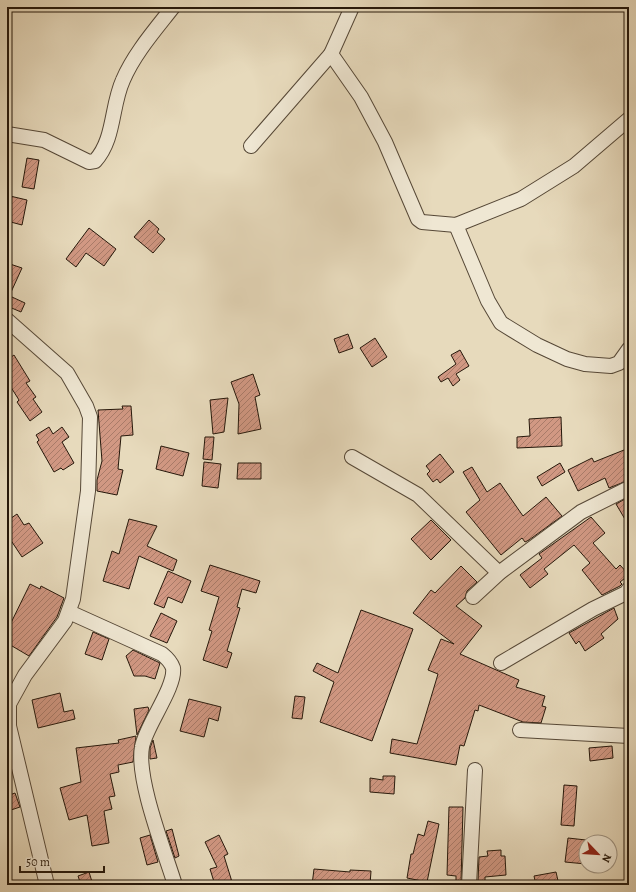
<svg xmlns="http://www.w3.org/2000/svg" width="636" height="892" font-family="Alegreya,serif">
  <style>
    .building { fill: url(#building-hatch); stroke: #26180b }
    .lines { fill: none; stroke-linecap: round; stroke-linejoin: round }
    .minor-casing { stroke: #564837; stroke-width: 16 }
    .minor { stroke: #efe7d3; stroke-width: 14 }
  </style>
  <defs>
    <pattern id="building-hatch" width="6" height="6" patternUnits="userSpaceOnUse"><rect width="6" height="6" fill="#d19883"/><path d="M-1 1l2-2M0 6l6-6M5 7l2-2" fill="none" stroke="#a97b69"/></pattern>
  </defs>
  <rect width="100%" height="100%" fill="#e7dabc"/>
  <filter id="stains"><feTurbulence type="fractalNoise" baseFrequency=".005" numOctaves="4"/><feColorMatrix values="0 0 0 0 .2 0 0 0 0 .09 0 0 0 0 .02 0 0 0 .5 -.17"/></filter>
  <radialGradient id="worn" r=".72"><stop offset=".6" stop-color="#630" stop-opacity="0"/><stop offset="1" stop-color="#630" stop-opacity=".3"/></radialGradient>
  <g class="building">
    <path d="M27,158L39,160L34,189L22,187Z"/>
    <path d="M10,196L27,200L22,225L7,221Z"/>
    <path d="M149,220L159,229L157,232L165,239L153,253L134,237Z"/>
    <path d="M89,228L116,249L104,266L86,253L76,267L66,259Z"/>
    <path d="M10,264L22,268L7,301V275Z"/>
    <path d="M12,297L25,303L21,312L7,306Z"/>
    <path d="M348,334L353,348L339,353L334,339Z"/>
    <path d="M375,338L387,357L372,367L360,348Z"/>
    <path d="M460,350L469,366L456,374L460,380L453,386L448,378L441,382L438,377L456,364L451,355Z"/>
    <path d="M14,355L30,381L26,383L36,397L33,399L42,412L30,421L17,402L19,400L7,381V360Z"/>
    <path d="M253,374L260,395L255,397L261,429L238,434L239,404L231,382Z"/>
    <path d="M228,398L224,432L213,434L210,400Z"/>
    <path d="M122,406H131L133,435L121,436L118,469L123,470L117,495L97,491V480L102,461L98,410L123,409Z"/>
    <path d="M561,417L562,446L517,448V437L530,436L529,419Z"/>
    <path d="M49,427L53,434L62,427L69,437L62,442L74,463L63,470L61,468L54,472L37,442L39,440L36,435Z"/>
    <path d="M205,437H214L212,460L203,459Z"/>
    <path d="M161,446L189,453L183,476L156,469Z"/>
    <path d="M629,448V480L609,488L605,478L578,491L568,470L592,458L594,462Z"/>
    <path d="M440,454L454,472L440,483L437,479L433,482L427,474L430,471L426,466Z"/>
    <path d="M204,462L221,464L218,488L202,486Z"/>
    <path d="M238,463H261V479H237Z"/>
    <path d="M560,463L565,472L542,486L537,477Z"/>
    <path d="M472,467L487,492L500,483L523,516L546,497L562,516L529,540L525,542L522,538L501,555L466,512L480,500L463,472Z"/>
    <path d="M625,499L629,506V526L616,504Z"/>
    <path d="M17,514L24,525L29,523L43,543L22,557L8,536L9,534L7,530V521Z"/>
    <path d="M591,517L605,533L593,543L616,569L620,565L629,575L620,582L622,584L620,586L602,595L582,570L590,563L574,545L544,569L548,574L530,588L520,575L542,558L539,554Z"/>
    <path d="M129,519L157,526L147,546L177,560L173,571L139,556L129,589L103,581L112,551L119,554Z"/>
    <path d="M431,520L451,540L431,560L411,539Z"/>
    <path d="M210,565L260,581L256,593L242,589L237,607L240,608L227,651L232,653L227,668L203,660L212,631L209,630L219,597L201,591Z"/>
    <path d="M461,566L477,582L467,591L465,598L456,606L482,626L460,654L519,680L516,687L545,696L542,706L546,707L541,723L523,722L479,705L478,711L475,710L464,746L460,745L456,765L390,753L392,739L417,744L438,674L428,670L441,639L454,644L413,613L431,590L435,593Z"/>
    <path d="M168,571L191,581L182,603L168,597L164,608L154,604Z"/>
    <path d="M30,584L40,589L41,586L64,598L57,617L29,656L7,643V631Z"/>
    <path d="M614,608L618,619L601,634L604,638L585,651L579,641L576,644L569,633Z"/>
    <path d="M361,610L413,629L372,741L320,722L334,682L313,671L317,663L338,673Z"/>
    <path d="M161,613L177,621L167,643L150,636Z"/>
    <path d="M93,632L109,639L102,660L85,654Z"/>
    <path d="M133,650L160,663L155,679L145,676H134L126,656Z"/>
    <path d="M60,693L64,712L73,710L75,719L38,728L32,700Z"/>
    <path d="M295,696L305,697L302,719L292,718Z"/>
    <path d="M189,699L221,707L218,721L209,718L204,737L180,731Z"/>
    <path d="M148,707L149,710L137,735L134,709Z"/>
    <path d="M136,736L133,762L118,765L119,772L110,774L115,796L109,797L112,809L104,811L109,843L92,846L87,815L69,820L60,788L81,782L76,748L119,743L118,740Z"/>
    <path d="M153,740L157,758L150,759V748Z"/>
    <path d="M612,746L613,758L590,761L589,748Z"/>
    <path d="M383,776H395L394,794L370,792V778L383,780Z"/>
    <path d="M564,785L577,786L574,826L561,825Z"/>
    <path d="M15,793L20,807L11,810L7,796Z"/>
    <path d="M449,807H463L461,883L456,884V876L447,875Z"/>
    <path d="M428,821L439,824L427,882L407,878L411,854H413L418,834L424,836Z"/>
    <path d="M172,829L179,856L175,858L166,831Z"/>
    <path d="M150,835L158,862L147,865L140,838Z"/>
    <path d="M219,835L228,854L224,856L233,885H215L210,869L217,867L205,842Z"/>
    <path d="M568,838L586,840V864L565,862Z"/>
    <path d="M501,850V856H505L506,875L485,877V881H478L479,857L488,856L487,851Z"/>
    <path d="M314,869L350,872V870L371,871L370,885H312Z"/>
    <path d="M89,872L93,885H81L78,876Z"/>
    <path d="M556,872L559,885H536L534,876Z"/>
  </g>
  <g class="lines">
    <defs>
      <g id="minor">
        <path d="M352,7L331,54L361,97L385,142L418,219L422,222L456,225L521,199L574,166L629,119"/>
        <path d="M7,134L44,140L89,162L95,161C115,139 111,106 123,80C134,54 155,30 173,7"/>
        <path d="M251,146L331,54"/>
        <path d="M456,225L488,301L501,323L537,345L567,359L585,364L611,366L619,363L629,349"/>
        <path d="M7,320L67,373L86,406L90,417L88,491L73,599L65,621L25,675L9,704V726L47,885"/>
        <path d="M352,457L418,495L499,573"/>
        <path d="M473,597L499,573L581,512L629,488"/>
        <path d="M69,612L162,654C167,658 171,662 173,668C176,687 145,727 142,747C136,779 165,852 175,885"/>
        <path d="M501,663L593,609L626,593L629,589"/>
        <path d="M520,730L629,736"/>
        <path d="M469,885L475,770"/>
      </g>
    </defs>
    <use href="#minor" class="minor-casing"/>
    <use href="#minor" class="minor"/>
  </g>
  <rect width="636" height="892" fill="none" stroke="#e7dabc" stroke-width="24"/>
  <rect x="8" y="8" width="620" height="876" fill="none" stroke="#26180b" stroke-width="2"/>
  <rect x="12" y="12" width="612" height="868" fill="none" stroke="#26180b"/>
  <g transform="translate(598 854) rotate(115)"><circle r="19" fill="#efe7d3" stroke="#9f9483"/>
  <path d="M0-3L7 15L0 10L-7 15Z" fill="#8f2418"/>
  <text y="-6" font-size="11" font-weight="bold" text-anchor="middle" fill="#26180b">N</text>
  </g>
  <path d="M20 866v6h84v-6" fill="none" stroke="#26180b" stroke-width="2"/>
  <text x="26" y="866" font-size="12" fill="#26180b" stroke="#efe7d3" stroke-width="3" paint-order="stroke">50 m</text>
  <rect width="100%" height="100%" filter="url(#stains)"/>
  <rect width="100%" height="100%" fill="url(#worn)"/>
</svg>
